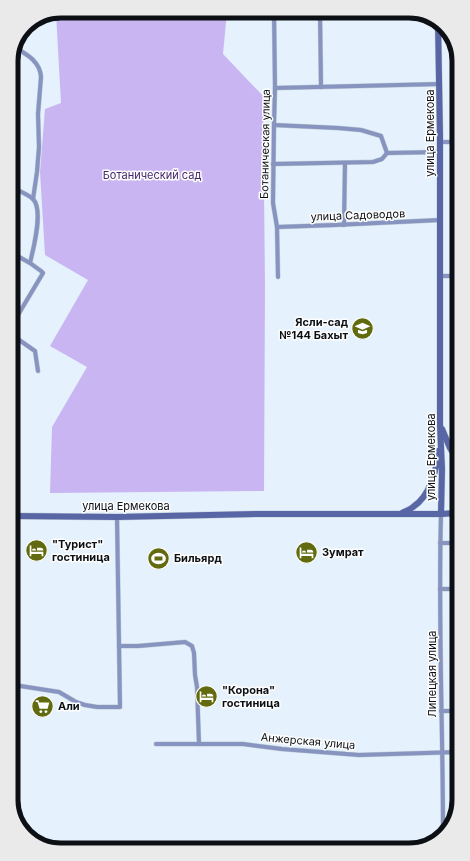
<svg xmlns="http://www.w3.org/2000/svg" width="470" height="861" font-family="Inter,sans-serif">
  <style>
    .green { fill: #c9b5f2 }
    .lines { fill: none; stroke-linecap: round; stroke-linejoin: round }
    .minor-casing { stroke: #c2cdd7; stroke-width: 5 }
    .secondary-casing { stroke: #c2cdd7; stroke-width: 7 }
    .minor { stroke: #8894c0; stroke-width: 4 }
    .secondary { stroke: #5966a6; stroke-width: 6 }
    .labels { text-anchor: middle; stroke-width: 3; stroke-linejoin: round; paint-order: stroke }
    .street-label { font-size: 11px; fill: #0c1015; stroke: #fdfdfd }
    .park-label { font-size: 11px; fill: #45276e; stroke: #fdfdfd }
    .poi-label { font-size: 11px; font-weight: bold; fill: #0c1015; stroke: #fdfdfd; text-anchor: start }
    .rim { fill: none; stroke: #0c1015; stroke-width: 5 }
  </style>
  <rect width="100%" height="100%" fill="#e5f1fc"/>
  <path class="green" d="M61,11H227L223,54L263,96L265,285L264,491L50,493L52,427L87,367L50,346L88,280L45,255L40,172L45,109L61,103L56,13Z"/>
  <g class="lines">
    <defs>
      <g id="minor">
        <path d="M274,11L275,88L274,125L273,203L277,227L278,277"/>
        <path d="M320,11L321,87"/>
        <path d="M16,48C28,55 40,62 41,77L38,114L39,147L37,172L33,199"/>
        <path d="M275,88L440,84"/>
        <path d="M274,125L338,128L361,130L381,136L387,153L440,152"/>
        <path d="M440,142H456"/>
        <path d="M273,164L373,162L382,159L387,153"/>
        <path d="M12,187C18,191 28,194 33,199C44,210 33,250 30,263L41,271L43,273L12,325"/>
        <path d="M344,225L345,163"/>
        <path d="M277,227L335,225L440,220"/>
        <path d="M12,253L30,263"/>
        <path d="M440,276H456"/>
        <path d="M12,335L35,351L38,371"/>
        <path d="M441,514C438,621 443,727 443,834"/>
        <path d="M440,543H458"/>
        <path d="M440,589H458"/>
        <path d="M119,646H138L185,642L192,646L194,653L195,675L197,687L199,744"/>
        <path d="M14,685L59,692L76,702L85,705L97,707H120L117,517"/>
        <path d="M441,711H458"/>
        <path d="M156,744H243L282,749L359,755L459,752"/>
      </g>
      <g id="secondary">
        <path d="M438,21L440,136V425L442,469L441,514"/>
        <path d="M442,429L450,448L457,459"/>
        <path d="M402,513C405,511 410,510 413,507C430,496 437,470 438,451"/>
        <path d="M13,516L117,517L259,514H441L457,513"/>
      </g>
    </defs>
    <use href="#minor" class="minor-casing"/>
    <use href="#secondary" class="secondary-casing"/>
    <use href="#minor" class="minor"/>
    <use href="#secondary" class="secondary"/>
  </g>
  <defs>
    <symbol id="school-disc" viewBox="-11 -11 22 22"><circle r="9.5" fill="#626a0f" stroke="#fdfdfd"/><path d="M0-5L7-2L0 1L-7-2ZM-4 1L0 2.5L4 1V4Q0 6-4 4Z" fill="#fff"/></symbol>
    <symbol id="hotel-disc" viewBox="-11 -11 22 22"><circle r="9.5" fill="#626a0f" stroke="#fdfdfd"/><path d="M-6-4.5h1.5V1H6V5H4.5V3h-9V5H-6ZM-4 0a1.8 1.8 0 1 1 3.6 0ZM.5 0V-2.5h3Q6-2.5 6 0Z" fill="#fff"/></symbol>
    <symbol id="stadium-disc" viewBox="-11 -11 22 22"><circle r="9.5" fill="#626a0f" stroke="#fdfdfd"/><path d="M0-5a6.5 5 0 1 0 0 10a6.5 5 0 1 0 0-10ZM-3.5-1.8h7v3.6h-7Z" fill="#fff"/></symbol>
    <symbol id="supermarket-disc" viewBox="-11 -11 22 22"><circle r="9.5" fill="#626a0f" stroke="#fdfdfd"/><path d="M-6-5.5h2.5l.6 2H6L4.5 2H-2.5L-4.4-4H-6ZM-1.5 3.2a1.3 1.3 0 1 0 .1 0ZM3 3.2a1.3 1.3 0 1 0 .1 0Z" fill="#fff"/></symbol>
  </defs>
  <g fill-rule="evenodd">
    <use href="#school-disc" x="350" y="316" width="25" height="25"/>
    <use href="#hotel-disc" x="24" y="538" width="25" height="25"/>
    <use href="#hotel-disc" x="294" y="540" width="25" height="25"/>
    <use href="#stadium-disc" x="146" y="546" width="25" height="25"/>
    <use href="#hotel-disc" x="194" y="684" width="25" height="25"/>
    <use href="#supermarket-disc" x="30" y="694" width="25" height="25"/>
  </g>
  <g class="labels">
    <g class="street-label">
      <text transform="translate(430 133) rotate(-90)" y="4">улица Ермекова</text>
      <text transform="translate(265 144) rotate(-89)" y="4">Ботаническая улица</text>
      <text transform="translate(358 215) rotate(-2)" y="4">улица Садоводов</text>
      <text transform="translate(431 457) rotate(-90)" y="4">улица Ермекова</text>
      <text x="126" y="510">улица Ермекова</text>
      <text transform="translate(432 674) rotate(-90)" y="4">Липецкая улица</text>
      <text transform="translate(308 741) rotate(5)" y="4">Анжерская улица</text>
    </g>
    <g class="park-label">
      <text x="152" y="179">Ботанический сад</text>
    </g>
    <g class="poi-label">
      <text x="348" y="326" text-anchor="end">Ясли-сад<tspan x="348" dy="13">№144 Бахыт</tspan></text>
      <text x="52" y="548">"Турист"<tspan x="52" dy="13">гостиница</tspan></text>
      <text x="322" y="556">Зумрат</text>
      <text x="174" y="562">Бильярд</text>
      <text x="222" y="694">"Корона"<tspan x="222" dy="13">гостиница</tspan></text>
      <text x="58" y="710">Али</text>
    </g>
  </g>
  <path d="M0 0H470V861H0ZM61 18H409A43 43 0 0 1 452 61V800A43 43 0 0 1 409 843H61A43 43 0 0 1 18 800V61A43 43 0 0 1 61 18Z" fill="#eaeaea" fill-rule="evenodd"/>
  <path class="rim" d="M61 18H409A43 43 0 0 1 452 61V800A43 43 0 0 1 409 843H61A43 43 0 0 1 18 800V61A43 43 0 0 1 61 18Z"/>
</svg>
